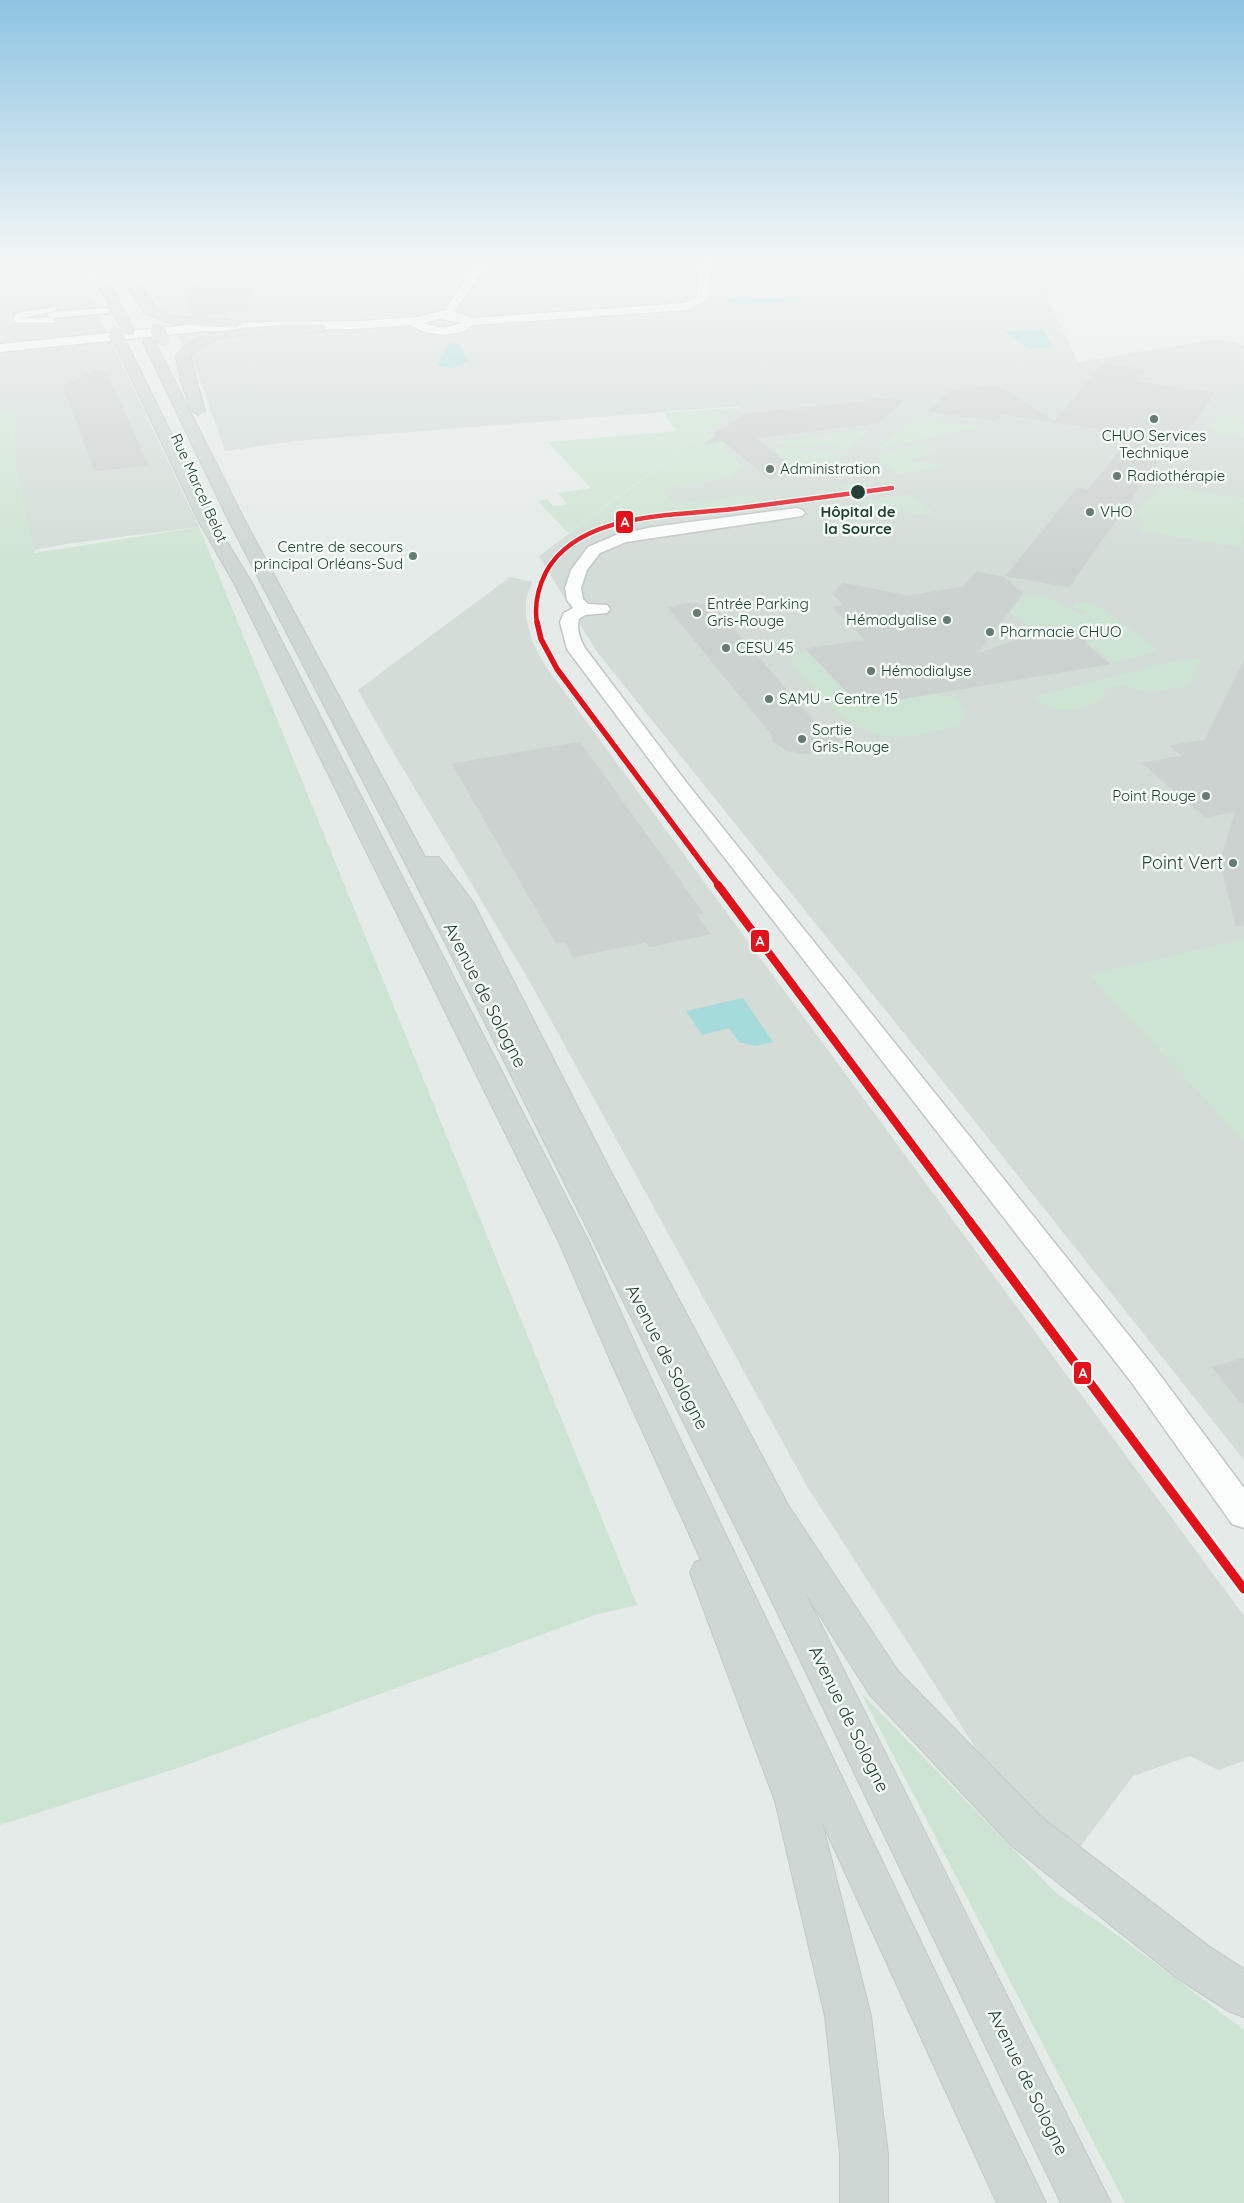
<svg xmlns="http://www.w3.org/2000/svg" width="1244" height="2203" font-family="Quicksand,sans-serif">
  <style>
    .built { fill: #d3dcd7 }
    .green { fill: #cee4d2 }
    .water { fill: #a5dbda }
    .building { fill: #ccd2cf; stroke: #ced4d1 }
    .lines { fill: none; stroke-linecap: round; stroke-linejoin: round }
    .pedestrian-casing { stroke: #c2c8c5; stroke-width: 2 }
    .minor-casing { stroke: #c2c8c5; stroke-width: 3 }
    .tertiary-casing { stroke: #c2c8c5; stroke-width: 2 }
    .primary-casing { stroke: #c1cac6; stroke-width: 2 }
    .pedestrian { fill: #fbfcfc; fill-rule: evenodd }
    .minor { fill: #fbfcfc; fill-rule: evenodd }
    .tertiary { fill: #fbfcfc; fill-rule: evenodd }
    .primary { fill: #ced7d3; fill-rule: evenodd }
    .tram { stroke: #c7ccc9; stroke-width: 1 }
    .primary-bridge-casing { stroke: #c1cac6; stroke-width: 14; stroke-linecap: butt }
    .primary-bridge { stroke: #ced7d3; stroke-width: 12 }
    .tram-1-far3-casing { stroke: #f4faf6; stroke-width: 7 }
    .tram-1-far2-casing { stroke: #f4faf6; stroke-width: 8 }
    .tram-1-far1-casing { stroke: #f4faf6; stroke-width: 11 }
    .tram-1-casing { stroke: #f4faf6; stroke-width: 13 }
    .tram-1-far3 { stroke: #e2121a; stroke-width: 4.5 }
    .tram-1-far2 { stroke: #e2121a; stroke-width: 5.5 }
    .tram-1-far1 { stroke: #e2121a; stroke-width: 8 }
    .tram-1 { stroke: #e2121a; stroke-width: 9 }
    .poi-dot { fill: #667c72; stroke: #f4faf6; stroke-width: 2 }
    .stop-dot { fill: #224033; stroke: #f4faf6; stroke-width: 2 }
    .labels { text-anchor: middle; stroke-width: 5; stroke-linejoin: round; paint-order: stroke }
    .far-poi-label { font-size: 15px; fill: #224033; stroke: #f4faf6; text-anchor: start }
    .far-street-label { font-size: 15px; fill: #224033; stroke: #f4faf6 }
    .far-stop-label { font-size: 15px; font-weight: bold; fill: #224033; stroke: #f4faf6 }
    .poi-label { font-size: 18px; fill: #224033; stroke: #f4faf6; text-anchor: end }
    .street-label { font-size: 18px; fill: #224033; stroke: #f4faf6 }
    .line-badge { stroke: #f4faf6; stroke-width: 2 }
    .badge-label { font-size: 14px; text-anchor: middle; font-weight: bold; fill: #fff }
  </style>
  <rect width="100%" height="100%" fill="#e5ebe8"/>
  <g class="built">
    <path d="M72,258L199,527L66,544L0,556V284H10L2,270L1,266L18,259Z"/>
    <path d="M132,258H1029L1078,362L1216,339L1244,345V1460L965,1109L597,652L539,556L742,406L295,441L225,451L195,366Z"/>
    <path d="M510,577L532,582L526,599V618L532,641L544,664L1244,1616V1761L1218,1770L1190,1756L1133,1776L1077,1851L995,1778L808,1488L531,984L389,745L358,690Z"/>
  </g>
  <g class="green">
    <path d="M1046,258H1140L1142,260L1093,259L1094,261L1077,265H1050Z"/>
    <path d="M505,281L584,284H586L583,287L501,284Z"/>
    <path d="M741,407L568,533L538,501L547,499L553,506L567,504L558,493L591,488L548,442L676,431L664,413Z"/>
    <path d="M15,410V466L35,553L199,527L637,1605L595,1615L178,1768L0,1825V412Z"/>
    <path d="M1244,416L1238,425L1244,426V438L1217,435L1219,431L1209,429L1218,417Z"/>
    <path d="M913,417L981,427L878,449Z"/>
    <path d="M872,429L849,449L822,446L802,448L768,442Z"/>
    <path d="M708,432L717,437L757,442L722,447L744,466L731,478L661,489L676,504L754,494L762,502L596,523L570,532Z"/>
    <path d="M949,439L912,460L941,465L934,469L896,474L880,463V457L887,453Z"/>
    <path d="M768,445L845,455L828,470L791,465Z"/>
    <path d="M894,478L898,481L840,488L831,487Z"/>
    <path d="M1161,487L1244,498L1243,546L1235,547L1140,530L1146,522L1133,516L1157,489Z"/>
    <path d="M911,494L937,515H926L856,502Z"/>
    <path d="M1025,594L1032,597L1043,595L1082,616L1087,613L1073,607L1076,601L1095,604L1151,644L1158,651L1114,663L1087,642L1085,638L1074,634L1064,625C1052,626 1043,624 1033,629L1011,611Z"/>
    <path d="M807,652L860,706L937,694L942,698L954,696L965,711C965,728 953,728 938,731C924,733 908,738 892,737C851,735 818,694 793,664L791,660L798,654Z"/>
    <path d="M1203,657L1187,686C1168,689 1142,697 1126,685L1102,689L1109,696C1096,698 1095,705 1085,708C1070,713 1044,710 1034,697L1168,662Z"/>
    <path d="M1244,939V1141L1089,975Z"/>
    <path d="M861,1693L1057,1894L1116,1934L1244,2030V2203H1125Z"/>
  </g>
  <g class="water">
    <path d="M738,297L801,299L797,301L740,305L726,303L729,298Z"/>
    <path d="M1043,329L1053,347L1028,349L1005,332Z"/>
    <path d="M450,343L459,344L469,360L455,368L437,366Z"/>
    <path d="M743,998L773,1042L755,1046L739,1042L729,1028L702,1035L686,1011Z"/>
  </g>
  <g class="building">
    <path d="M270,258L244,310L225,312L227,314L195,317L186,301L212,259Z"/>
    <path d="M1102,364L1145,370L1136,382L1215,393L1172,452L1166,450L1069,587L1006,576L1077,488L1088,490L1125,444L1103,441L1111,431L1003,414L995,421L929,411L952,390L997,386L1055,421Z"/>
    <path d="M96,370L107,372L148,465L95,471L63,386Z"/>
    <path d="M878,398L903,401L878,423L756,438L799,473L768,478L723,441L705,444L716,435L713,433L728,426L744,414L861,402Z"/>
    <path d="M977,572L1004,577L1023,593L977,654L1048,629H1067L1073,633L1085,637L1087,645L1110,664L860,706L806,649L865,640L833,607L844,605L833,594L843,583L908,596L963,587Z"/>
    <path d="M687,603L714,606L820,728L840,740L824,750L803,754L786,750L773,742L772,735L668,608Z"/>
    <path d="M1244,661V925L1236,926L1222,870V856L1235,812L1205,817L1142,763L1182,756L1170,746L1205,740Z"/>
    <path d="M580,742L703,913L696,914L710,934L649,947L646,942L573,957L564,941L556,943L452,764Z"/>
    <path d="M1244,1358V1407L1212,1367Z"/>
  </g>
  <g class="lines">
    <defs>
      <path id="pedestrian" d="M53,307H56V311L22,318H52L56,321L55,323H17L13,320L16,313Z"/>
      <g id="minor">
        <path d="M481,258H491L451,317H443L441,315Z"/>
        <path d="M105,308L109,309V313L52,318L46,315L52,312Z"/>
        <path d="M797,508L802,510L805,513L802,516L626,542L600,553L587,570L581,588L583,599L588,604L607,605L610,609L607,613L585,615L579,619C576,629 580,639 585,648L686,782L1154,1367L1244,1488V1528L1232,1524L1132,1383L672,790L567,649L560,622L564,613L573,608L567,600L565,588L571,570L588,547L616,535L653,527Z"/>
      </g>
      <path id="tertiary" d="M699,258H711L709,298L688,310L473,325L463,332L444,335L424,332L410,325L357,329L207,331L0,352V344L207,323L357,321L417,317L440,311L460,313L472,318L685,303L697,296ZM440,319L462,323L444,328L423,323Z"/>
      <g id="primary">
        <path d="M85,258H96L135,332L133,335H125L123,332Z"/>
        <path d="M113,258H123C134,274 149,305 166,314C183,322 235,316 242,324L236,328L182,325L167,322L144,313Z"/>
        <path d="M320,324L324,325L326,328L324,331C285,341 220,322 190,356L205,411L198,415L191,411L181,381L176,356C202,320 280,327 320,324Z"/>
        <path d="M149,338L155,342L243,517L425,857H439L473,902L610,1170L788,1505L898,1671L1041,1817L1210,1947L1244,1969V2017L1228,2011L1178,1979L1011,1845L870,1695L804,1591L1111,2203H1061L753,1562L415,882L227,517L143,342Z"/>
        <path d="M121,340L127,344L215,522L252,583L589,1242L644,1364L1046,2203H997L822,1822L871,2016L888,2154V2203H840V2154L825,2016L775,1801L690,1573L695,1562L701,1560L612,1364L559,1242L234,583L199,522L115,344Z"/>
      </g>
    </defs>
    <use href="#pedestrian" class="pedestrian-casing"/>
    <use href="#minor" class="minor-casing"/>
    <use href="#tertiary" class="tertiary-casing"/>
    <use href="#primary" class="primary-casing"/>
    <use href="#pedestrian" class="pedestrian"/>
    <use href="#minor" class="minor"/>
    <use href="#tertiary" class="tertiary"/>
    <use href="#primary" class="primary"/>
    <path class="tram" d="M693,513L781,507"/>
    <defs>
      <g id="primary-bridge">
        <path d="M157,329L163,340"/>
        <path d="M115,333L121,344"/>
      </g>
    </defs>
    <use href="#primary-bridge" class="primary-bridge-casing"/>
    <use href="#primary-bridge" class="primary-bridge"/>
    <defs>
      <path id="tram-1-far3" d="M537,623C534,605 538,588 546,572C579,512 674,516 733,509C786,502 839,495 892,488"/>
      <path id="tram-1-far2" d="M537,622L541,639L557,669L719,886"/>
      <path id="tram-1-far1" d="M718,885L970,1222"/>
      <path id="tram-1" d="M969,1221L1244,1589"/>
    </defs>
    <use href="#tram-1-far3" class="tram-1-far3-casing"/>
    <use href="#tram-1-far2" class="tram-1-far2-casing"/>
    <use href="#tram-1-far1" class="tram-1-far1-casing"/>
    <use href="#tram-1" class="tram-1-casing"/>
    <use href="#tram-1-far3" class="tram-1-far3"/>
    <use href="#tram-1-far2" class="tram-1-far2"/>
    <use href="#tram-1-far1" class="tram-1-far1"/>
    <use href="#tram-1" class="tram-1"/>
  </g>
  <linearGradient id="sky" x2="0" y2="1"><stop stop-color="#8dc4e2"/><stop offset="0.46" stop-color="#f3f6f5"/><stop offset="1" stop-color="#f3f6f5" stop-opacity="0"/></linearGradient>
  <rect width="1244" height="566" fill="url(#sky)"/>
  <g class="poi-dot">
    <circle cx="1154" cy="419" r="5"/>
    <circle cx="770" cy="469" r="5"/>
    <circle cx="1117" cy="476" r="5"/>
    <circle cx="1090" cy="512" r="5"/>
    <circle cx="413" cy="556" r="5"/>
    <circle cx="697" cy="613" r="5"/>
    <circle cx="947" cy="620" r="5"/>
    <circle cx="990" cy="632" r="5"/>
    <circle cx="726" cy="648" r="5"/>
    <circle cx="871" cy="671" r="5"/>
    <circle cx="769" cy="699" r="5"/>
    <circle cx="802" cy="739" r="5"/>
    <circle cx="1206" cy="796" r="5"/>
    <circle cx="1233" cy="863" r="5"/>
  </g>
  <circle class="stop-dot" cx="858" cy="492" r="8"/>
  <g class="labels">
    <g class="far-poi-label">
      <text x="1154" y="441" text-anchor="middle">CHUO Services<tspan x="1154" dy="17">Technique</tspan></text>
      <text x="780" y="474">Administration</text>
      <text x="1127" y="481">Radiothérapie</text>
      <text x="1100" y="517">VHO</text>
      <text x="403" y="552" text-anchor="end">Centre de secours<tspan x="403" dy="17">principal Orléans-Sud</tspan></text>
      <text x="707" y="609">Entrée Parking<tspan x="707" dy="17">Gris-Rouge</tspan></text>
      <text x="937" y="625" text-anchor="end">Hémodyalise</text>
      <text x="1000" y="637">Pharmacie CHUO</text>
      <text x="736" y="653">CESU 45</text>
      <text x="881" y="676">Hémodialyse</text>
      <text x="779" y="704">SAMU - Centre 15</text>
      <text x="812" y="735">Sortie<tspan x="812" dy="17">Gris-Rouge</tspan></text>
      <text x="1196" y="801" text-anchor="end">Point Rouge</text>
    </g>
    <g class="far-street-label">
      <text transform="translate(199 488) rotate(66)" y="5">Rue Marcel Belot</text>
    </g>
    <g class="far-stop-label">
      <text x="858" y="517">Hôpital de<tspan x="858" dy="17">la Source</tspan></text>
    </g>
    <g class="poi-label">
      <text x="1223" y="869">Point Vert</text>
    </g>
    <g class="street-label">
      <text transform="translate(485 995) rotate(63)" y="6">Avenue de Sologne</text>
      <text transform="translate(667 1357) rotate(63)" y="6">Avenue de Sologne</text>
      <text transform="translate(849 1719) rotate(64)" y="6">Avenue de Sologne</text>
      <text transform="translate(1028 2082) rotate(64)" y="6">Avenue de Sologne</text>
    </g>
  </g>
  <g class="line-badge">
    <rect x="615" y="510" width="19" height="24" rx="5" fill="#e2121a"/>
    <rect x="750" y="929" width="20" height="24" rx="5" fill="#e2121a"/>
    <rect x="1073" y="1361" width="19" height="24" rx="5" fill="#e2121a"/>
  </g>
  <g class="badge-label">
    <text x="625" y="527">A</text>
    <text x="760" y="946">A</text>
    <text x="1083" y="1378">A</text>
  </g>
</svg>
